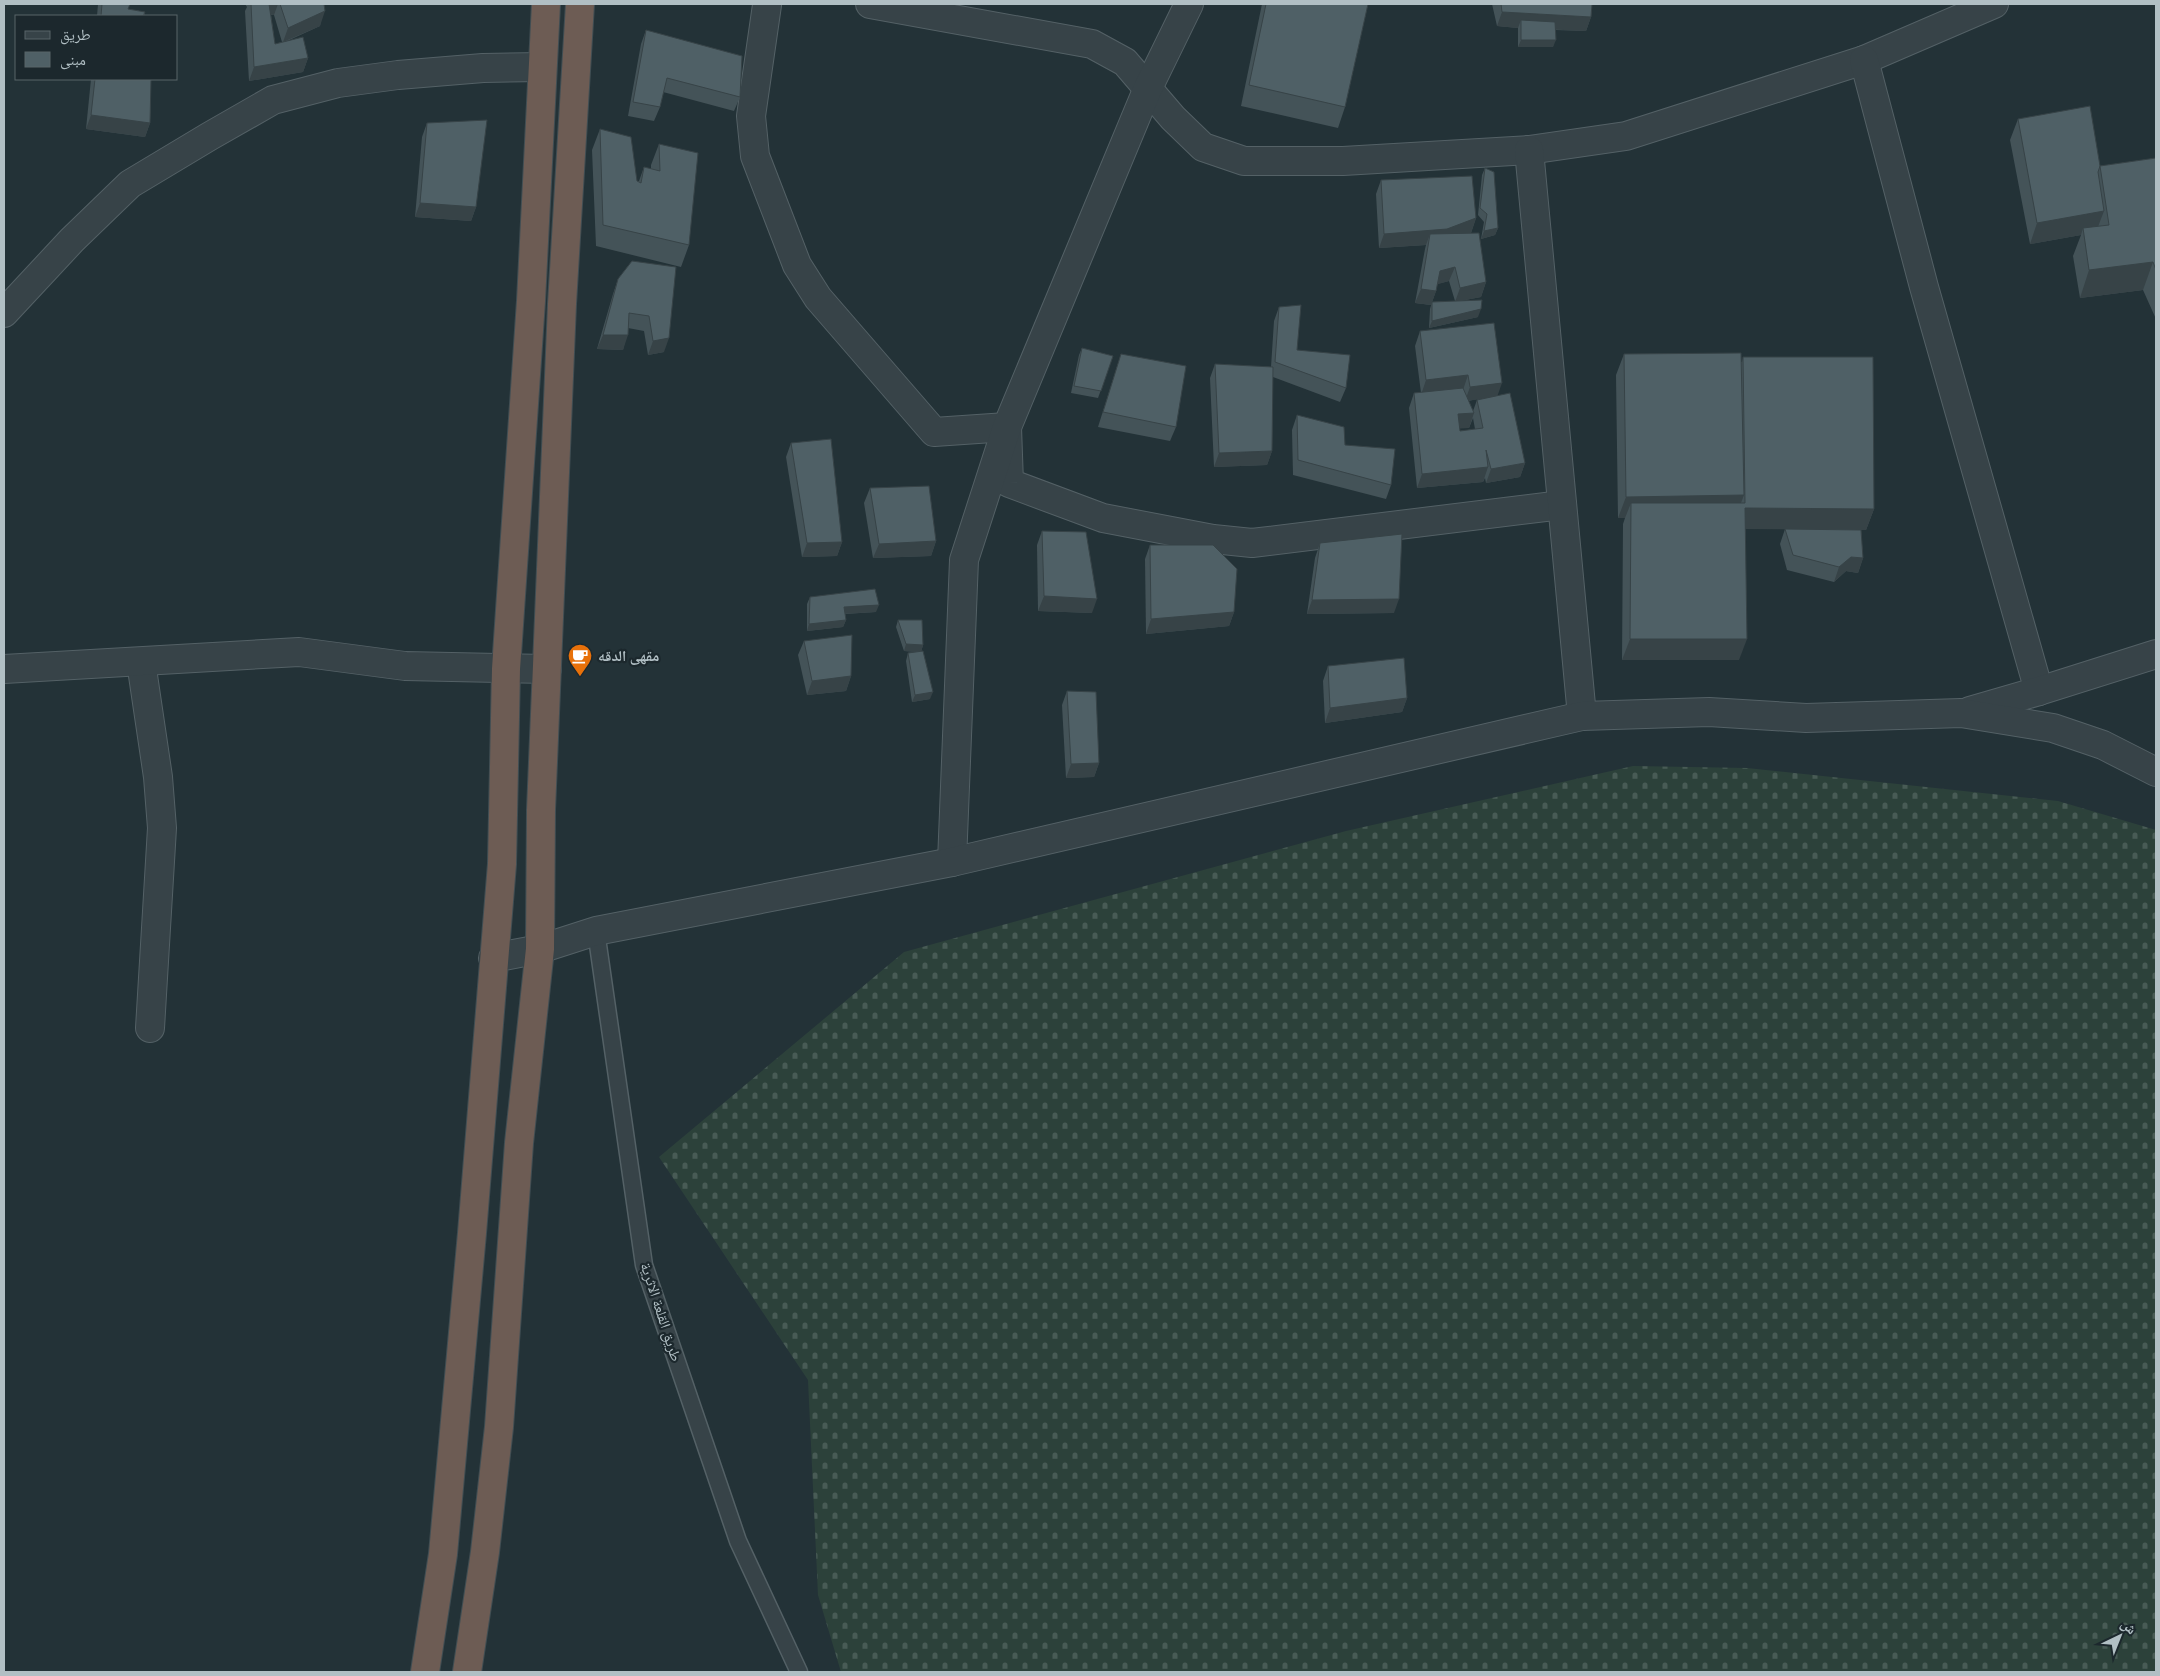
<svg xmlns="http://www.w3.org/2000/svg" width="2160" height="1676" font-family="Inter,'Noto Naskh Arabic',sans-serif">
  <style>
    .cemetery { fill: url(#cemetery-stones) }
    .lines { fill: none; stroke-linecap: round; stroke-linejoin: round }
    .lane-casing { stroke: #546166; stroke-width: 19 }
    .street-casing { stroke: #546166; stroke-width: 30 }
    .highway-casing { stroke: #414e53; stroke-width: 30 }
    .lane { stroke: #374348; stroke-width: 16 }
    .street { stroke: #374348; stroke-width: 28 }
    .highway { stroke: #6d5c54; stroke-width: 28 }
    .wall { fill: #445358; fill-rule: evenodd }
    .shaded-wall { fill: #374347 }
    .building { fill: #4f6066; stroke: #374347 }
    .labels { text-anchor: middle; stroke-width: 4.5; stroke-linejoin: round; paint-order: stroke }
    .poi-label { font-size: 15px; font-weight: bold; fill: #b1bfc4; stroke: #1c282d; text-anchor: start }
    .street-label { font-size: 15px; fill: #b1bfc4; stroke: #1c282d }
  </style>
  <defs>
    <pattern id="cemetery-stones" width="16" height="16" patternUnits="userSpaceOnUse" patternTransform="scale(1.25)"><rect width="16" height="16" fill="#2c413a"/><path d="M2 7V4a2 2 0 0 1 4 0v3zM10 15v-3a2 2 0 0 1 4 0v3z" fill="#485b55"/></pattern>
  </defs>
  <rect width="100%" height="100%" fill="#233237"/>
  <path class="cemetery" d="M1633,766L1747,768L2058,801L2156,830V1672H841L818,1595L808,1380L659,1157L904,952L1346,831Z"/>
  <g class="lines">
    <defs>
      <path id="lane" d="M596,931L644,1265L738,1541L799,1672"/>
      <g id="street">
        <path d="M870,4L1092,44L1125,62L1173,118L1203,147L1244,161H1343L1529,150L1626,136L1864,60L1994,4"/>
        <path d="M767,5L751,116L755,156L797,265L818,298L934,432L1007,427L1009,483L1103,518L1213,539L1252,543L1562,505"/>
        <path d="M1864,60L1924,287L2039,691"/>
        <path d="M1529,150L1582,716"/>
        <path d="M4,313L72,240L130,184L210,136L273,100L338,83L398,75L483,68L542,67"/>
        <path d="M141,662L158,777L162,828L150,1028"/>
        <path d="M4,669L299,652L405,666L547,669"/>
        <path d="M1970,711L2039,691L2156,654"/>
        <path d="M952,862L964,560L1007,427L1148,88L1189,4"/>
        <path d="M493,958L540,949L596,931L952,862L1582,716L1709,712L1806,718L1961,713L2053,728L2103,745L2156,772"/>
      </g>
      <g id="highway">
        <path d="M425,1672L443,1554L472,1233L502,864L506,669L531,301L546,4"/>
        <path d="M467,1672L485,1552L499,1427L519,1143L540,949L541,810L562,304L580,4"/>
      </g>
    </defs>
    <use href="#lane" class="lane-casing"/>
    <use href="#street" class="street-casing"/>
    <use href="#highway" class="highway-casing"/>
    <use href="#lane" class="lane"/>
    <use href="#street" class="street"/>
    <use href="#highway" class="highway"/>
  </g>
  <g class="wall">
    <path d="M98,4H130L128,9L145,12L144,16H97Z"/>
    <path d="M245,4H324L320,26L285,42L308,58L303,72L249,81L245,11L247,7ZM271,15H274L282,42L275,44Z"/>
    <path d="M1262,4H1368L1345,107L1338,128L1241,106Z"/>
    <path d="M1492,4H1592L1591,17L1586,31L1556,30L1553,47H1518V28L1497,26Z"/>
    <path d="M646,30L740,97L734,111L663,92L660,107L654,121L628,116L641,44Z"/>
    <path d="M91,79H151L150,123L145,137L86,129Z"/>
    <path d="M2018,119L2100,166L2156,158V319L2143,290L2080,298L2073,256L2081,235L2030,244L2010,140Z"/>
    <path d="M427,123L476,207L471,221L415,217L422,137Z"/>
    <path d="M600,129L637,181H639L644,167L651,169V165L659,144L689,245L681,267L596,246L592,150Z"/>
    <path d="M1485,168L1498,228L1495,235L1481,239L1484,222L1478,215L1482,175Z"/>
    <path d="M1381,180L1476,218L1471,233L1468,234L1486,282L1481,297L1460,301L1478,317L1429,328L1430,309L1432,302L1455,301L1449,281L1437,284L1436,291L1431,305L1415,303L1425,249L1426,245L1379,248L1376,194Z"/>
    <path d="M632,261L664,352L648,355L644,331L628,328L623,350L597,349L613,294L618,279Z"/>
    <path d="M1279,307L1297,350L1346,388L1340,402L1273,377L1272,451L1267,465L1214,467L1210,378L1215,364L1271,367L1274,321Z"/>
    <path d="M1420,331L1497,395L1525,463L1520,477L1486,483L1485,478L1483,482L1417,488L1409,408L1414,393H1421L1415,346ZM1478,399L1477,400L1473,411L1468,401ZM1473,418L1475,429L1460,431L1459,428H1469Z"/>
    <path d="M1082,348L1113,356L1098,398L1071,393L1079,355Z"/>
    <path d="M1121,354L1176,427L1170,441L1098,427Z"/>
    <path d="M1624,354L1742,362L1743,357L1874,509L1866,530H1861L1863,558L1858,573L1846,571L1834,582L1787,570L1780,544L1785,529H1745L1739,660H1622L1623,524L1625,518H1618L1616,375Z"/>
    <path d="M1297,415L1391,485L1386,499L1293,475L1292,430Z"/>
    <path d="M791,443L842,542L837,556L802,557L786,457Z"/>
    <path d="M870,488L936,541L931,556L873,558L864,503Z"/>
    <path d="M1042,531L1092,613L1038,611L1037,545Z"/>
    <path d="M1320,543L1394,613L1307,614L1315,558Z"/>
    <path d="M1150,545L1234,612L1229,626L1146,634L1145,559Z"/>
    <path d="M810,597L876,612L845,614L846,620L843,627L807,631V604Z"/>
    <path d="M898,620L923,645L921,652L930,699L912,702L906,661L908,653L918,652L904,651L896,627Z"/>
    <path d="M804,641L851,676L846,691L807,695L798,655Z"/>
    <path d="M1328,666L1407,698L1402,712L1325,723L1323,681Z"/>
    <path d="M1067,691L1099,763L1094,777L1066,778L1062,705Z"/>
  </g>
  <g class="shaded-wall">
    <path d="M256,4H278L274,15L252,13Z"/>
    <path d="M325,11L320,26L283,42L288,28Z"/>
    <path d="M1502,12L1591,17L1586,31L1521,28V20L1518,28L1497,26Z"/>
    <path d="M1521,40H1556L1553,47H1518Z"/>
    <path d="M308,58L303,72L249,81L254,67Z"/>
    <path d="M91,115L150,123L145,137L86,129Z"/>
    <path d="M420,203L476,207L471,221L415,217Z"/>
    <path d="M2104,211L2096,232L2083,228L2081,235L2030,244L2037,223Z"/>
    <path d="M1476,218L1471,233L1442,243L1430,234L1426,245L1379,248L1384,234Z"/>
    <path d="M1498,228L1495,235L1481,239L1484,231Z"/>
    <path d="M2153,262L2143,290L2080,298L2089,270Z"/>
    <path d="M1455,267L1449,281L1435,285L1440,271Z"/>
    <path d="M1486,282L1481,297L1455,302L1460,288Z"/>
    <path d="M1421,289L1436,291L1431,305L1415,303Z"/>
    <path d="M1481,309L1478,317L1429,328L1432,321Z"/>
    <path d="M603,335H628L623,350L597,349Z"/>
    <path d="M669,338L664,352L648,355L653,341Z"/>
    <path d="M1468,375L1463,390L1421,395L1426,380Z"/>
    <path d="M1502,383L1497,397L1465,401L1470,387Z"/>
    <path d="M1474,413L1469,428L1453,429L1458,414Z"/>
    <path d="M1272,451L1267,465L1214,467L1219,453Z"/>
    <path d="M1525,463L1520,477L1486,483L1491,469Z"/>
    <path d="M1488,467L1483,482L1417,488L1422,474Z"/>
    <path d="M1744,495L1736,516L1631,503L1625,518H1618L1626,497Z"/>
    <path d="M1745,508L1874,509L1866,530L1737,529Z"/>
    <path d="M936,541L931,556L873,558L879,544Z"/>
    <path d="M842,542L837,556L802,557L807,543Z"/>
    <path d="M1851,557L1863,558L1858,573L1846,571L1834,582L1839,567Z"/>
    <path d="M1044,596L1097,599L1092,613L1038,611Z"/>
    <path d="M1399,599L1394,613L1307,614L1312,600Z"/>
    <path d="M879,605L876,612L841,614L844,607Z"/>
    <path d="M1234,612L1229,626L1146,634L1151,619Z"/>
    <path d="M846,620L843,627L807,631L809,624Z"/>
    <path d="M1630,639H1747L1739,660H1622Z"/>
    <path d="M906,644L923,645L921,652L904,651Z"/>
    <path d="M851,676L846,691L807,695L812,681Z"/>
    <path d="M933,692L930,699L912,702L915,695Z"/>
    <path d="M1407,698L1402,712L1325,723L1330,708Z"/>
    <path d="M1099,763L1094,777L1066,778L1071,764Z"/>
  </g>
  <g class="building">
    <path d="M102,4H130L128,9L145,12L143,16H101Z"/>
    <path d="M251,4H269L275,44L303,37L308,58L254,67Z"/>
    <path d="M280,4H324L325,11L288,28Z"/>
    <path d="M1266,4H1368L1345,107L1249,85Z"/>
    <path d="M1501,4H1592L1591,17L1502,12Z"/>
    <path d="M1521,20L1555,22L1556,40H1521Z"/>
    <path d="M646,30L742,56L740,97L667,78L660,107L633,102Z"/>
    <path d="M95,79H151L150,123L91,115Z"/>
    <path d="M2090,106L2100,166L2098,172L2104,211L2037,223L2018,119Z"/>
    <path d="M487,120L476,207L420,203L427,123Z"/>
    <path d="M600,129L631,137L637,181L641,183L644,167L660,171L659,144L698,153L689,245L603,225Z"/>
    <path d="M2156,158V270L2153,262L2089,270L2083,228L2109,225L2100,166Z"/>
    <path d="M1485,168L1494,172L1498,228L1484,231L1487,214L1480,208Z"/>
    <path d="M1472,176L1476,218L1447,229L1384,234L1381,180Z"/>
    <path d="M1479,233L1486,282L1460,288L1455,267L1440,271L1436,291L1421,289L1430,234Z"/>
    <path d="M632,261L676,267L669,338L653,341L649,316L629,313L628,335H603L618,279Z"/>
    <path d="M1482,300L1481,309L1432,321V302Z"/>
    <path d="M1301,305L1297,350L1350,355L1346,388L1275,362L1279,307Z"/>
    <path d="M1494,323L1502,383L1470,387L1468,375L1426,380L1420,331Z"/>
    <path d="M1082,348L1113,356L1101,391L1074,386Z"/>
    <path d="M1741,353L1744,495L1626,497L1624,354Z"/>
    <path d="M1121,354L1186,366L1176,427L1103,412Z"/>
    <path d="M1743,357H1873L1874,509L1745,508L1747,639H1630L1631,503H1745Z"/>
    <path d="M1215,364L1273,367L1272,451L1219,453Z"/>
    <path d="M1463,388L1474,413L1458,414L1460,431L1483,428L1477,400L1510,393L1525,463L1491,469L1486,450L1488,467L1422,474L1414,393Z"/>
    <path d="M1297,415L1344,427L1345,445L1395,449L1391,485L1298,460Z"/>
    <path d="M831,439L842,542L807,543L791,443Z"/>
    <path d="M929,486L936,541L879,544L870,488Z"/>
    <path d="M1785,529L1861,530L1863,558L1851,557L1839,567L1793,555Z"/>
    <path d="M1042,531L1086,532L1097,599L1044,596Z"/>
    <path d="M1402,534L1399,599L1312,600L1320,543Z"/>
    <path d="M1150,545H1213L1237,569L1234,612L1151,619Z"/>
    <path d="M875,589L879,605L844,607L846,620L809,624L810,597Z"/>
    <path d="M898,620H922L923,645L906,644Z"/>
    <path d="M852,635L851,676L812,681L804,641Z"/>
    <path d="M923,651L933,692L915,695L908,653Z"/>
    <path d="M1404,658L1407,698L1330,708L1328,666Z"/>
    <path d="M1067,691L1096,692L1099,763L1071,764Z"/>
  </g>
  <defs>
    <symbol id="cafe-pin" viewBox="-11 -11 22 30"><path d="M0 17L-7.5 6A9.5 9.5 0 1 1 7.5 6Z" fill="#e8710a" stroke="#1c282d"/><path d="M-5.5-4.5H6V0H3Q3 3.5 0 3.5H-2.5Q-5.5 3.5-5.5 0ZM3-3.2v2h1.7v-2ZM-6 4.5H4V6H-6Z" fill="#fff"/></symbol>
  </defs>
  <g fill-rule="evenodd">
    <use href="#cafe-pin" x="566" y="642" width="28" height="38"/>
  </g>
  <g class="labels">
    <g class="poi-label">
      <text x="598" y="661">مقهى الدقه</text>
    </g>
    <g class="street-label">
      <text transform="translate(661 1312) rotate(72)" y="5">طريق القلعة الاثرية</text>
    </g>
  </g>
  <rect width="2160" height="1676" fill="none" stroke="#b1bfc4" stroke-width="10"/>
  <rect x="15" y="15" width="162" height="65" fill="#1c282d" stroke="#586469"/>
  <rect x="25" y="31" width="25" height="8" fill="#374348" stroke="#586469"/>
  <text x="60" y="40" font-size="15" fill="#b1bfc4">طريق</text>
  <rect x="25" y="52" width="25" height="15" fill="#4f6066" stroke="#586469"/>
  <text x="60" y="65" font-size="15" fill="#b1bfc4">مبنى</text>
  <g transform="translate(2120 1636) rotate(43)" stroke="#1c282d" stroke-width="4" paint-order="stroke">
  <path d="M0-4L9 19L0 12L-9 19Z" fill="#b1bfc4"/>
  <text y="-8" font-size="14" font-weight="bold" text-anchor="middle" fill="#b1bfc4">ش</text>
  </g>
</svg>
